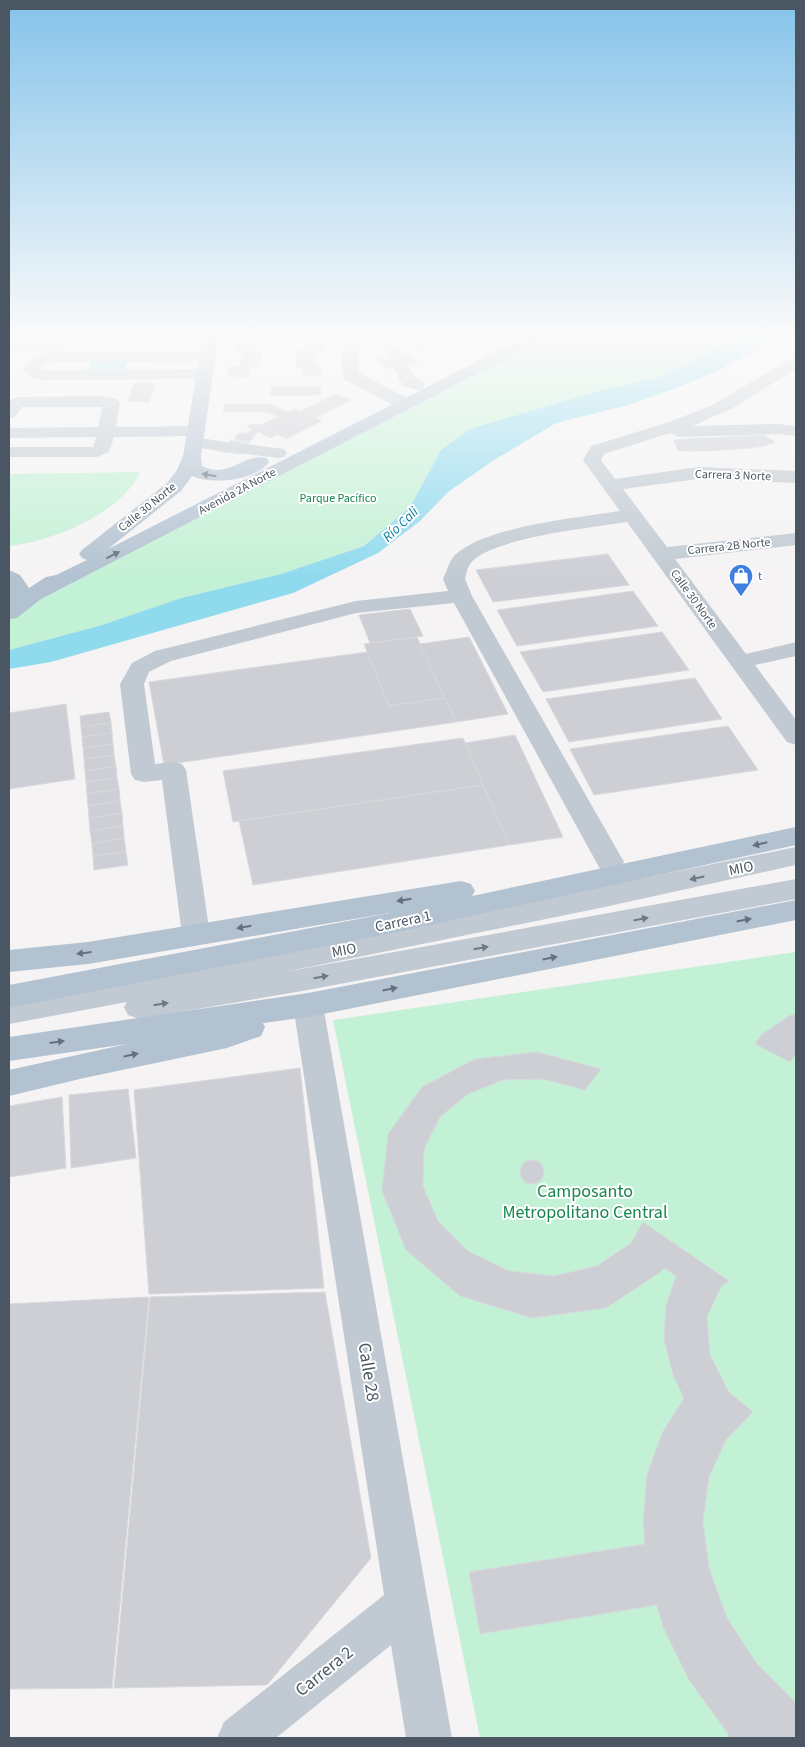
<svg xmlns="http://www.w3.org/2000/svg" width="805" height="1747" font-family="'Source Sans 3',sans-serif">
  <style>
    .green { fill: #c3f1d5 }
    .water { fill: #90daee }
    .building { fill: #cdcfd5; stroke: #d7d9de }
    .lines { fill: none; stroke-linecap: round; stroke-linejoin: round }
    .minor { fill: #c1cad2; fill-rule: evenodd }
    .major { fill: #b3c2d1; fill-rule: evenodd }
    .oneway { fill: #64717d }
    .oneway2 { fill: #6e7983 }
    .labels { text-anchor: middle; stroke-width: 4; stroke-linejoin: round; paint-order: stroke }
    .far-street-label { font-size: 12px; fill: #4a5661; stroke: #fff }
    .far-park-label { font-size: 12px; fill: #17864f; stroke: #fff }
    .far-shop-label { font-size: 12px; fill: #366cbe; stroke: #fff; text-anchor: start }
    .far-water-label { font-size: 14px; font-style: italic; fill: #0c7c9b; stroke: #fff }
    .street-label { font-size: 15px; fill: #4a5661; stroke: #fff }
    .near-park-label { font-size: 18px; fill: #17864f; stroke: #fff }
    .near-street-label { font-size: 18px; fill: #4a5661; stroke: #fff }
  </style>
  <rect width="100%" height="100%" fill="#f5f3f3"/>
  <g class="green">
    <path d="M542,334H744L661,376L591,393L441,450L410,507L364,546L281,574L181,598L102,625L9,650V576L19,597Z"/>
    <path d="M140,472C122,513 51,542 9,546V474Z"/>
    <path d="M796,952V1738H480L333,1020Z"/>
  </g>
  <g class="water">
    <path d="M744,334H786L713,373L668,391L628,405L556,423L491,462L448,492L420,521L378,553L293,593L51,662L9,669V650L102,625L181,598L281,574L364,546L410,507L441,450L470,429L591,393L661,376Z"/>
    <path d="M92,360H128L125,369H89Z"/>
  </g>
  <g class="building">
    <path d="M51,334H131L130,336H119L117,340L67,343V341H48Z"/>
    <path d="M237,334H323V339L262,342V340L235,341Z"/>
    <path d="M395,334H452L424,349L410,344L415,341Z"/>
    <path d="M307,342H324L323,352H316L315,366H321L320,376H302L303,368H296L298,350H306Z"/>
    <path d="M238,343L258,344L256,351H263L259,366H250L248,377L227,376L230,366H239L243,352H235Z"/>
    <path d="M410,354L419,364L387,369L378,359Z"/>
    <path d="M134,383H155L149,402L128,401Z"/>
    <path d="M272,387H321V395L270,396Z"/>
    <path d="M335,394L351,400L315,418L301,411Z"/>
    <path d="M225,404H273V406L288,412L296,409L322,421L286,439L260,425L279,417L268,412H223Z"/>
    <path d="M253,424L260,425L278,435L270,438L259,432L254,434H256L250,442L234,439L239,433H246L253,430L247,426Z"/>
    <path d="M764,435L775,442L765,446L751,436Z"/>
    <path d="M739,436L751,448L737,449L726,437Z"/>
    <path d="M739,436H751L765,446L751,448Z"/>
    <path d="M726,437L737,449L723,450L713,438Z"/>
    <path d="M700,438L708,451H693L687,439Z"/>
    <path d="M700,438H713L723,450L708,451Z"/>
    <path d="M687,439L693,451H678L674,440Z"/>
    <path d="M231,440L249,443L240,454L221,452Z"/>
    <path d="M608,554L629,585L493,602L476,570Z"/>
    <path d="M633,591L658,626L517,646L497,610Z"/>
    <path d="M410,609L423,636L370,643L359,615Z"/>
    <path d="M662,632L689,670L543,692L520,652Z"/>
    <path d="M417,637L445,698L389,706L364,644Z"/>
    <path d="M469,637L508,714L456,722L420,644Z"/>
    <path d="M367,652L389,706L445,698L456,722L164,765L149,682Z"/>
    <path d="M695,678L722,719L569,742L546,699Z"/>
    <path d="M66,704L75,779L9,789V713Z"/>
    <path d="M109,712L111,723L81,727L80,716Z"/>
    <path d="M111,723L112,733L82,737L81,727Z"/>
    <path d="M728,726L758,770L594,795L570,749Z"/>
    <path d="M112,733L113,744L83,748L82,737Z"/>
    <path d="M515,735L563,837L509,845L465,743Z"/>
    <path d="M463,738L483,785L233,822L223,771Z"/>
    <path d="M113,744L114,755L84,759L83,748Z"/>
    <path d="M114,755L116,766L85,771L84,759Z"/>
    <path d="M116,766L117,778L86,782L85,771Z"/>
    <path d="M117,778L119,789L87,794L86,782Z"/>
    <path d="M483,785L509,845L253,885L239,821Z"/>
    <path d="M119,789L120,801L88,806L87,794Z"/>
    <path d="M120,801L122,813L89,818L88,806Z"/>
    <path d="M122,813L123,826L90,831L89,818Z"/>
    <path d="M123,826L124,838L92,844L90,831Z"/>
    <path d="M124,838L126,852L93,856L92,844Z"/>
    <path d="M126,852L128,865L94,870L93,856Z"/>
    <path d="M796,1013V1054L790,1062L755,1044L762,1034L789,1016Z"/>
    <path d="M537,1052L601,1069L585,1090L543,1079L503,1080L468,1094L440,1117L424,1149L423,1186L438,1221L468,1251L509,1271L554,1276L597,1266L631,1243L643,1222L729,1281L721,1287L707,1317L710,1355L729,1392L753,1412L726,1440L709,1477L703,1521L709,1568L727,1618L757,1664L796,1703V1738H727L729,1735L689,1680L663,1627L657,1605L480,1634L469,1572L645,1544L643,1523L647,1475L662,1433L684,1398L673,1375L664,1339L666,1305L676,1276L664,1268L662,1271L606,1308L532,1318L460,1296L406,1250L382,1191L388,1134L422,1087L475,1059Z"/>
    <path d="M300,1068L324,1288L149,1294L134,1090Z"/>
    <path d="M128,1089L136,1158L71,1168L69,1095Z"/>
    <path d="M62,1097L66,1168L9,1177V1106Z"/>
    <circle cx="532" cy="1172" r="12"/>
    <path d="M325,1292L371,1558L267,1685L114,1688L150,1297Z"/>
    <path d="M149,1297L112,1688L9,1689V1304Z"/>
  </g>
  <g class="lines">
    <g class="minor">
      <path d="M343,334H359V373L411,400L414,404L411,408L405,409L399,408L345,380L341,368Z"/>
      <path d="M363,334C385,332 393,337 404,356L402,359H390L384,348Z"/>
      <path d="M9,339L16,342L65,345L67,348L62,352L207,351L213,353L215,356L213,359L207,361L59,362L47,363L40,367L43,370L205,369L211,370L213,374L211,378L205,379L42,380L29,376L23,368L33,357L53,353L9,351Z"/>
      <path d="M796,357V369L733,408L692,426L778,424L796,426V436L778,434L678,437L670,433L604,454L601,460L615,479L698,467L796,471V483L698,479L623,489L667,547L796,533V545L675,559L746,654L796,642V656L755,665L796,720V745L787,742L627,522C595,527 488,538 470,564C467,568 466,575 465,579L472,596L624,862L620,869L610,871L600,869L454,603L356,613L171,661L149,672L144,684L155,764L173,762L182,764L186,770L210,935L206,942L196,946L186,942L182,935L162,780L144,782L135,780L131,774L120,684L132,663L155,651L356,601L448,591L443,579C447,571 449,561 455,555C487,526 576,518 620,511L583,460L591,446L666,423L711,406L790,359Z"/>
      <path d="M401,362L407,364L416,379L423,381L425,385L423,389L417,390L403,386L393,367L395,364Z"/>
      <path d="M99,396L117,399L120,403L116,427L195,426L201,427L204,431L201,435L195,436L114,437L109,452L97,457H9V447H93L96,437L9,438V428L98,427L102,407H22L15,417L9,418V400L19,397Z"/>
      <path d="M194,437L232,443L235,447L232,451L226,452L188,446L185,442L188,438Z"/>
      <path d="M244,444L284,449L287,453L284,457L278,458L238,453L235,449L238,445Z"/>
      <path d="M796,847V865L600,908L284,972L796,879V899L302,991L139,1019L128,1015L124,1007L127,1002L9,1024V1000L403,927Z"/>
      <path d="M308,993L319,997L323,1005L452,1738H406L391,1645L276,1738H217L224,1722L384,1595L293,1005L297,997Z"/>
    </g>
    <g class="major">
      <path d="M203,334H219L201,456L202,466C229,480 244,452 267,458L269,462C256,481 211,485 192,476L181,491L108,549L531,334H550L548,337L41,599L17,618L9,619V570L20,575L29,588L46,577L56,575L87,560L82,558L79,554L82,550L167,483L177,470L183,456Z"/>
      <path d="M796,827V845L403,931L9,1008V985L395,912L88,964L9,972V950L88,942L461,881L471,884L475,891L472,896Z"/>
      <path d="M796,900V920L308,1017L263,1023L265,1027L261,1036L227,1048L84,1078L9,1096V1070L127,1044L9,1061V1037L308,993Z"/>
    </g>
  </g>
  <defs><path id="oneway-solid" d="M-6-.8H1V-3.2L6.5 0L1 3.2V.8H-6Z" transform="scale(1.25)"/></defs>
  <g class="oneway">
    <use href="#oneway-solid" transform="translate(209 475) rotate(-170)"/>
    <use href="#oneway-solid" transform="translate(113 555) rotate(-27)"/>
    <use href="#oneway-solid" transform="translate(760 844) rotate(167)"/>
    <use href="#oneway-solid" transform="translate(404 900) rotate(171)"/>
    <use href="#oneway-solid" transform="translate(744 920) rotate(-11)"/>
    <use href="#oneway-solid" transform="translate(244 927) rotate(170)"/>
    <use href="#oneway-solid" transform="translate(84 953) rotate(173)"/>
    <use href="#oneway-solid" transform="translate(550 958) rotate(-11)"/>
    <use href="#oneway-solid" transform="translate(390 989) rotate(-11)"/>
    <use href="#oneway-solid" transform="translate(57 1042) rotate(-8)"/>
    <use href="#oneway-solid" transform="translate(131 1055) rotate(-12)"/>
  </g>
  <g class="oneway2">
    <use href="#oneway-solid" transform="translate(697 878) rotate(168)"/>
    <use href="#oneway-solid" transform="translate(641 919) rotate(-11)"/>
    <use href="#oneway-solid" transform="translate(481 948) rotate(-10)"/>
    <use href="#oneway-solid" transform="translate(321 977) rotate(-10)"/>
    <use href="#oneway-solid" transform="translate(161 1004) rotate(-9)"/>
  </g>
  <linearGradient id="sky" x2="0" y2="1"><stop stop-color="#85c3ea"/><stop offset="0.58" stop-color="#fafafa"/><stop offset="1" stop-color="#fafafa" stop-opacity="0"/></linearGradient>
  <rect width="805" height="578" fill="url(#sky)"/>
  <defs>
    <symbol id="shop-pin" viewBox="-11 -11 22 30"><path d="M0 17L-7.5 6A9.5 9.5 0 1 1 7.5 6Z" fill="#3f7fe0" stroke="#fff"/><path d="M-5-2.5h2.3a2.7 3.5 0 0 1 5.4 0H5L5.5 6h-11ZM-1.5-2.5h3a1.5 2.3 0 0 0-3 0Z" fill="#fff"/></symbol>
  </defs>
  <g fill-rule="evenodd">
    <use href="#shop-pin" x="727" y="562" width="28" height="38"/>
  </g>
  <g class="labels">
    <g class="far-street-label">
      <text transform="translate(733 475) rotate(2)" y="4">Carrera 3 Norte</text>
      <text transform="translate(237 491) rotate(-28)" y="4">Avenida 2A Norte</text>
      <text transform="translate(147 507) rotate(-39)" y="4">Calle 30 Norte</text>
      <text transform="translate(729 546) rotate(-6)" y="4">Carrera 2B Norte</text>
      <text transform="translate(694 599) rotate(54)" y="4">Calle 30 Norte</text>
    </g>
    <g class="far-park-label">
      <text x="338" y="502">Parque Pacífico</text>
    </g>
    <g class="far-shop-label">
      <text x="758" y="580">t</text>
    </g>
    <g class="far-water-label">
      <text transform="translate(400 524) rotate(-44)" y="5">Río Cali</text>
    </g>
    <g class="street-label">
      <text transform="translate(741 868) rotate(-12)" y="5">MIO</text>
      <text transform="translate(403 921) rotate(-12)" y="5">Carrera 1</text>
      <text transform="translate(344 950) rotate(-11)" y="5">MIO</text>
    </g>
    <g class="near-park-label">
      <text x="585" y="1197">Camposanto<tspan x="585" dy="21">Metropolitano Central</tspan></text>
    </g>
    <g class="near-street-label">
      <text transform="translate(369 1372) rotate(81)" y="6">Calle 28</text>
      <text transform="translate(324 1671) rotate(-39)" y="6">Carrera 2</text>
    </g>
  </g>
  <rect width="805" height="1747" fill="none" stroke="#4a5661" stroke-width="20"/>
</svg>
